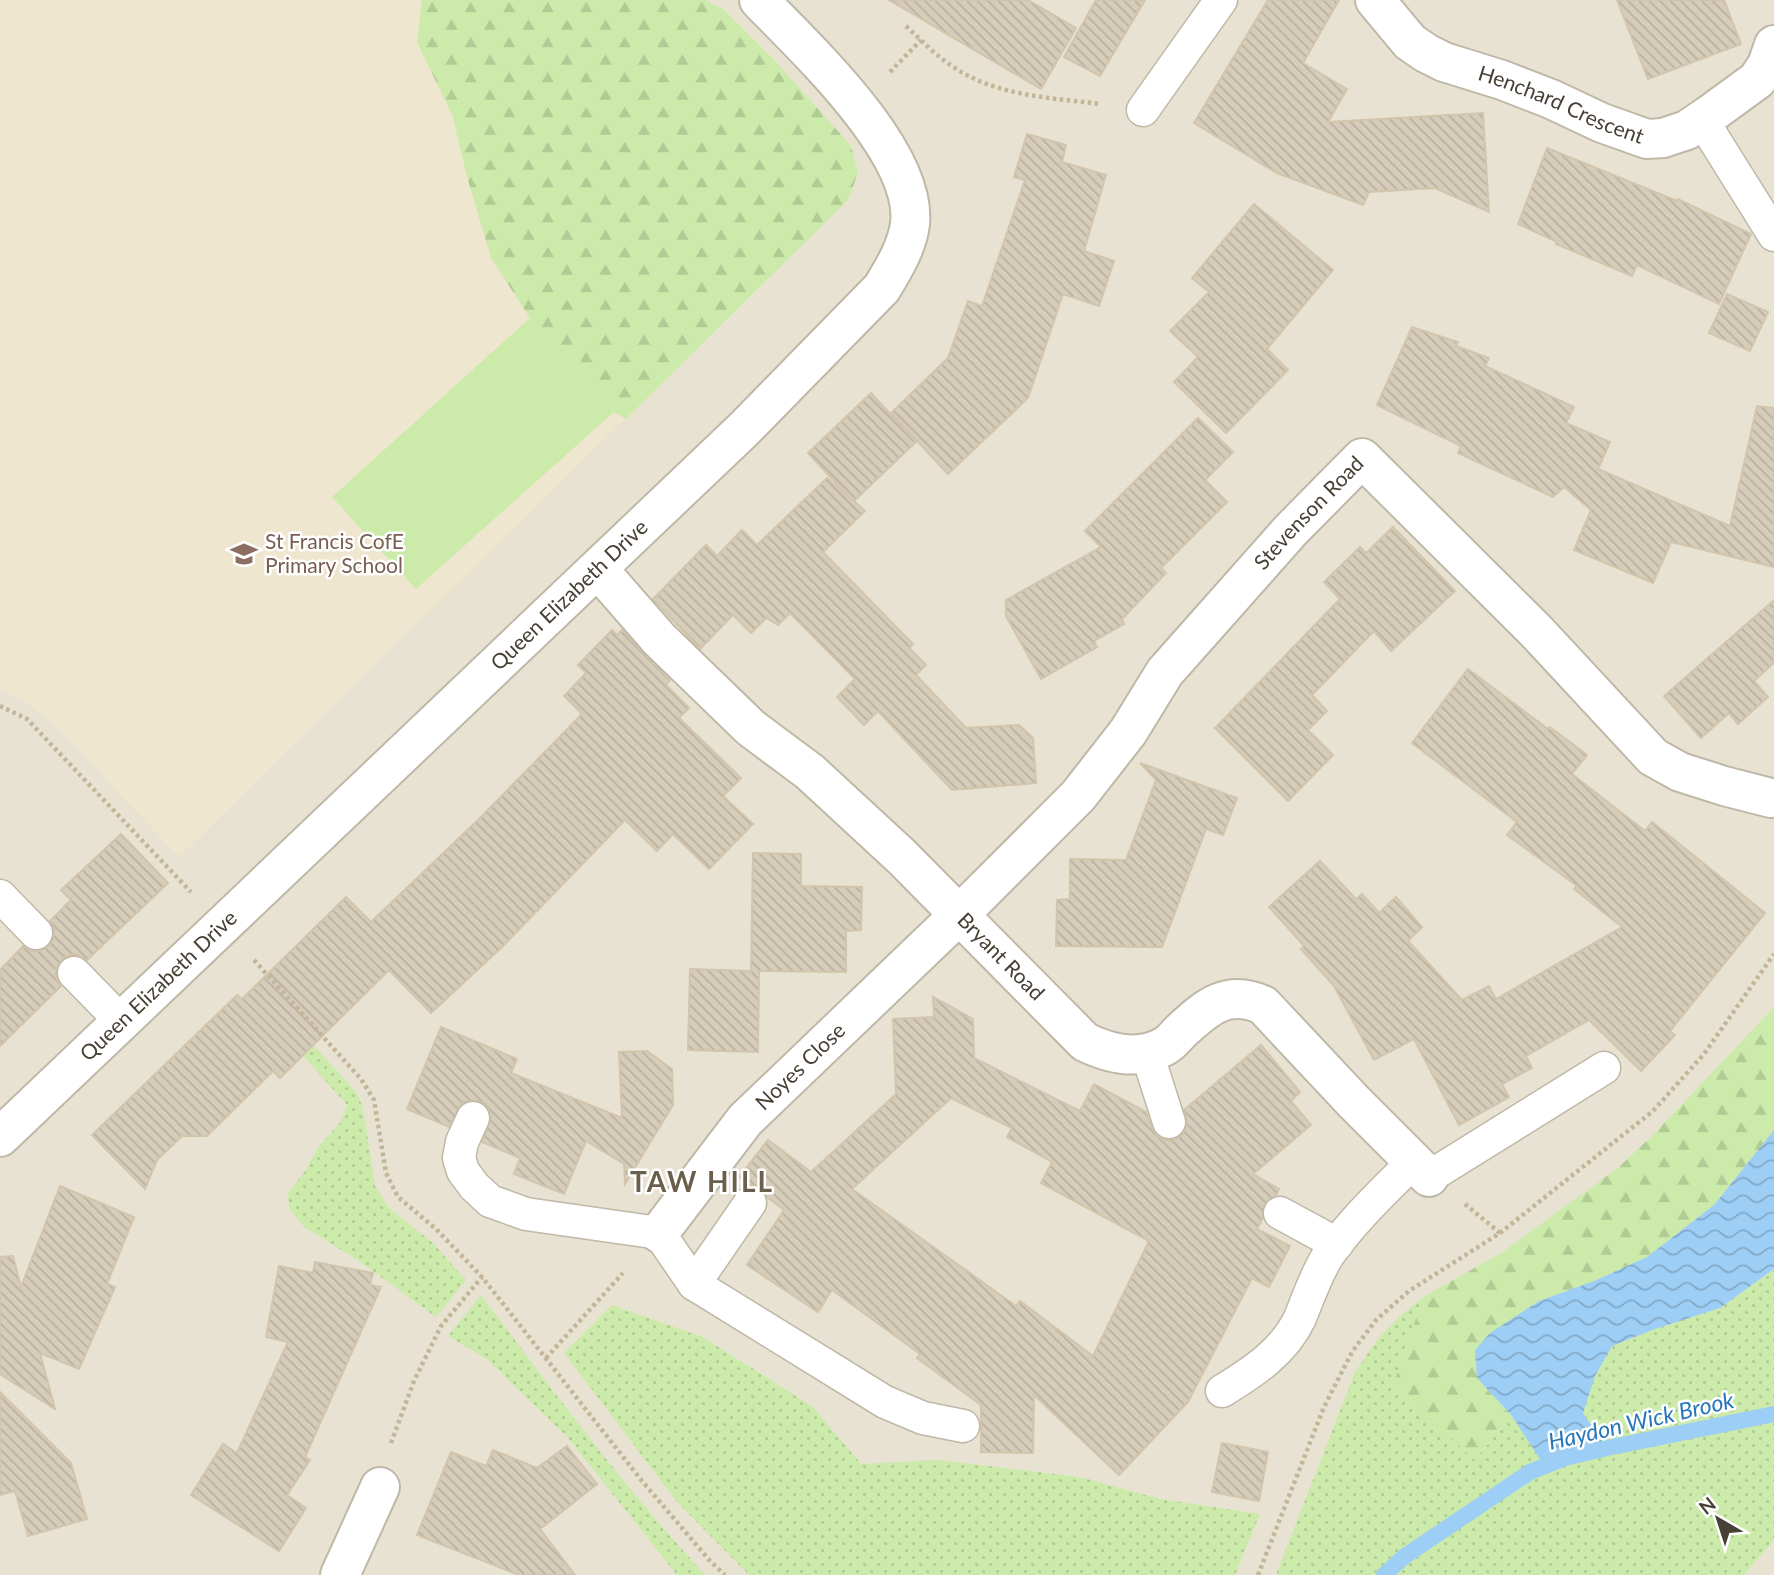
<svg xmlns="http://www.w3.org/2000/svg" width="1774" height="1575" font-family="Lato,sans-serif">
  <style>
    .residential { fill: #e8e2d3 }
    .education { fill: #eee6ce }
    .grass { fill: url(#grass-dots) }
    .forest { fill: url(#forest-firs) }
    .pitch { fill: #ccebab }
    .water { fill: url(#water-waves) }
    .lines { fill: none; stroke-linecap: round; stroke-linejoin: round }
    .stream { stroke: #9dcef5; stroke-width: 16 }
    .building { fill: url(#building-back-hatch); stroke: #d2c5ac; stroke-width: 2; fill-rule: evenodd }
    .service-casing { stroke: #c0b8a7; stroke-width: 35 }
    .minor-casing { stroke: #c0b8a7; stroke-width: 42 }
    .path { stroke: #c3b597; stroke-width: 4.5; stroke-dasharray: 3.5 3.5; stroke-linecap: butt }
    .service { stroke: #fff; stroke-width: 32 }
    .minor { stroke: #fff; stroke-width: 38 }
    .labels { text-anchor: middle; stroke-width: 5; stroke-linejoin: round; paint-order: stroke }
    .street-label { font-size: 21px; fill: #474034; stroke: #fff }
    .education-label { font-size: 21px; fill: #785e54; stroke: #fff; text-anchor: start }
    .water-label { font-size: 23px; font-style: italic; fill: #2676ba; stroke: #fff }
    .district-label { font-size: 28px; font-weight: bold; letter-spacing: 2px; fill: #6a5f4b; stroke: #fff }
  </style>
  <defs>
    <pattern id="grass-dots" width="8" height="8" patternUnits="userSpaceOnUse" patternTransform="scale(1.75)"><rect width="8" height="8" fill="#ccebab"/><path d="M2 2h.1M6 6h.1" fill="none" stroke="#b1cb94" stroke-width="1.8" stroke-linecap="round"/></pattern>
    <pattern id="forest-firs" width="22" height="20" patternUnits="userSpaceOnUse" patternTransform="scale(1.75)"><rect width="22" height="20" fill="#ccebab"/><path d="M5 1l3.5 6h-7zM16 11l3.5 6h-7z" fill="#b1cb94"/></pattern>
    <pattern id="water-waves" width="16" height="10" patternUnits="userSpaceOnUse" patternTransform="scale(1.75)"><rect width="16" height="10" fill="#9dcef5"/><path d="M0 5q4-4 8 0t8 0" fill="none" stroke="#82a9c7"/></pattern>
    <pattern id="building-back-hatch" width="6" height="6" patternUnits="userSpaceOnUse" patternTransform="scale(1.75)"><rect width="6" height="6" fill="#d6ccba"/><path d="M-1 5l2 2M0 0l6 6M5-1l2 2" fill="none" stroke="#b9b0a0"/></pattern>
  </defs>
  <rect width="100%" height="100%" fill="#f4f0e5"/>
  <rect class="residential" x="0" y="0" width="1774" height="1575"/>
  <path class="education" d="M0,0H705L723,9L778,64L851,146L858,173L848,200L179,857L59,729L27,703L0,689Z"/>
  <g class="grass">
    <path d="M288,1017L357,1093L363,1108L375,1186L389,1208L433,1243L466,1280L436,1317L356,1259L304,1227L290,1210L287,1194L305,1171L318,1147L340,1123L347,1105L277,1026Z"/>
    <path d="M1774,1269V1540L1744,1575H1276L1355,1372L1377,1340L1399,1317L1423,1297L1394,1383L1475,1459L1512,1416L1546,1467L1565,1458L1595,1376L1612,1346L1655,1329L1720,1308Z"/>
    <path d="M481,1295C553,1391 624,1487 705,1575H677L568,1438L488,1360L448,1336Z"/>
    <path d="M612,1305L703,1337L813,1407L861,1464L938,1460L1080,1477L1160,1499L1260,1514L1235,1575H749L677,1502L564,1353Z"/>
  </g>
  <g class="forest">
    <path d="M422,0H705L723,9L778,64L851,146L858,173L848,200L626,419L614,412L530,318L491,258L467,177L453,117L417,42Z"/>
    <path d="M1774,1007V1130L1714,1205L1647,1257L1594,1281L1477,1378L1512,1416L1474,1460L1394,1383L1423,1297L1501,1253L1619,1167L1654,1134Z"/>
  </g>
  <path class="pitch" d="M530,318L614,412L416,589L332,497Z"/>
  <path class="water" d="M1774,1130V1269L1720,1308L1655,1329L1612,1346L1595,1376L1583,1413L1607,1448L1565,1458L1545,1467L1512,1416L1477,1378L1475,1350L1490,1333L1539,1301L1594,1281L1647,1257L1714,1205Z"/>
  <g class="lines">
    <path class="stream" d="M1384,1575L1405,1556L1530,1472L1565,1458L1607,1448L1774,1414"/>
  </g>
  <g class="building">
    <path d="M889,0H1028L1076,28L1041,89Z"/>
    <path d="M1096,0H1145L1100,76L1064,57Z"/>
    <path d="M1268,0H1339L1303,63L1347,89L1328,122L1483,113L1489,212L1435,188L1369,192L1363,205L1277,173L1194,123Z"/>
    <path d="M1617,0H1724L1741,44L1648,79Z"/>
    <path d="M1027,134L1066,145L1062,162L1106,175L1084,251L1114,261L1099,306L1063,294L1028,398L948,474L891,413L948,358L968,301L982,306L1025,180L1014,177Z"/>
    <path d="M1547,148L1677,201L1678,199L1751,234L1719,304L1637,265L1632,276L1556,244L1557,242L1518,224Z"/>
    <path d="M1254,204L1333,270L1267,349L1288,370L1226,433L1174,382L1198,357L1170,331L1209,292L1192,278Z"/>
    <path d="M1727,294L1768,312L1750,351L1709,333Z"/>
    <path d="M1412,327L1458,342L1456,346L1489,358L1485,366L1574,407L1566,423L1610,442L1598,469L1730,526L1757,406L1774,408V567L1671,542L1653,583L1574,550L1591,510L1564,487L1553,497L1458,453L1461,446L1377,405Z"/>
    <path d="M871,393L916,442L854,501L865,511L823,552L913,644L909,648L926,665L916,675L966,728L1019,725L1033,738L1036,783L952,790L878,711L864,725L837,697L855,679L790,613L778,625L766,618L751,633L733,615L700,649L653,599L706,545L717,556L742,530L757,545L827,478L852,500L808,453Z"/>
    <path d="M1198,418L1233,452L1205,480L1227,502L1161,568L1166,573L1122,619L1124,624L1094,641L1097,647L1041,679L1006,616V600L1101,547L1085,531Z"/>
    <path d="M1393,527L1455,591L1391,651L1374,631L1312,695L1327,711L1308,730L1333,755L1288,801L1215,728L1340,599L1324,582L1360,547L1366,553Z"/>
    <path d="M1774,600V663L1754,681L1768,697L1738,724L1729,713L1701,738L1664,696Z"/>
    <path d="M612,630L617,635L622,630L670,680L666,685L689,708L679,718L741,778L723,796L753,824L709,869L673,834L657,851L625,820L503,946L431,1013L389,970L280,1078L273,1071L207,1136H182L157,1160L145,1189L92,1135L237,995L242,999L346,897L371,922L480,818L582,714L564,696L586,673L578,665Z"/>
    <path d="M1468,669L1548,729L1550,727L1587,755L1572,774L1645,831L1652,822L1765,913L1670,1031L1675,1035L1641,1071L1589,1020L1526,1056L1532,1068L1502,1084L1509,1097L1459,1125L1414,1039L1374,1060L1334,986L1301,949L1304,946L1269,907L1320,861L1356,899L1362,894L1379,913L1396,897L1422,927L1408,941L1462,1000L1489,986L1496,999L1622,927L1574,889L1577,886L1507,835L1517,822L1412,743Z"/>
    <path d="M1140,763L1237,798L1223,835L1206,829L1162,947L1056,946L1057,900L1070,899V859L1126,860L1156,780Z"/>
    <path d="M121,834L168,883L87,960L78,955H70L62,959L56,969V978L61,986L0,1046V970L23,946L32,951H40L49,946L53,939L54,929L50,921L71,900L61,890Z"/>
    <path d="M753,853L801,854V886L862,887L861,930L846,931V972L759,971L758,1052L688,1050L690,969L751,971Z"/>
    <path d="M933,997L973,1019L974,1058L1080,1111L1094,1084L1146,1112L1152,1128L1157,1136L1164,1140H1174L1182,1135L1187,1125L1184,1110L1261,1045L1300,1092L1291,1101L1311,1125L1253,1174L1279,1189L1276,1196L1264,1204L1263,1218L1257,1229L1290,1246L1269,1287L1252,1278L1188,1402L1119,1475L1034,1395L1033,1453L981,1452V1405L917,1358L920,1354L832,1290L818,1312L747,1265L784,1210L767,1197L761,1188L750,1185L739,1177L768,1140L811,1172L896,1094L893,1019L934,1017ZM951,1098L1012,1128L1007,1137L1052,1162L1041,1183L1149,1241L1093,1356L1020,1301L1016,1306L852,1189Z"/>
    <path d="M441,1027L517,1059L511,1073L622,1118L619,1052L647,1051L672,1069L673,1105L625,1184L624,1164L586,1141L564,1194L514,1174L520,1158L482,1142L491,1117L488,1108L481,1102L471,1100L462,1103L449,1127L407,1109Z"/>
    <path d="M60,1186L134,1217L107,1284L115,1287L79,1369L40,1353L55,1409L0,1374V1257L13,1256L21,1287Z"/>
    <path d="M315,1262L373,1273L370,1285L381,1287L305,1457L310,1460L287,1495L306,1508L279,1551L191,1495L223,1444L237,1453L288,1342L266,1337L279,1266L313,1273Z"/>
    <path d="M0,1392L71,1463L87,1519L28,1536L15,1491L0,1495Z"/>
    <path d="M1222,1443L1268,1452L1259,1501L1212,1492Z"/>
    <path d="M567,1446L597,1484L540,1529L575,1575H519L417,1535L451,1452L486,1466L493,1450L537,1468Z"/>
  </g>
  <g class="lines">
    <defs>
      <g id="service">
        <path d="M1143,110L1221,0"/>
        <path d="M1702,120L1774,235"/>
        <path d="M0,896L36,933"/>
        <path d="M74,973L121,1021"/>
        <path d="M1147,1053L1169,1122"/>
        <path d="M473,1118L462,1142L459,1158L463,1171L474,1186L490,1201L526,1214L659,1233L694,1284L885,1402L923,1418L963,1426"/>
        <path d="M1429,1177L1604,1068"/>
        <path d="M1280,1213L1337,1244"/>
        <path d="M694,1284L750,1203"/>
        <path d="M1222,1391C1253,1372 1284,1352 1300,1318C1309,1296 1316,1274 1329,1254C1353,1220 1384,1191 1413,1162"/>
      </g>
      <g id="minor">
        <path id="s1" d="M1375,0L1410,42L1426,53L1444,62L1502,80L1551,99L1602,123L1647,139L1663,138L1687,130L1709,115L1757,80L1767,65L1774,45"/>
        <path id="s2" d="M598,569L659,639L751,728L810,772L902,857L1085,1042C1110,1054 1139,1061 1165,1046C1171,1043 1176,1036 1181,1031C1207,1007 1227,989 1263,1005L1354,1102L1429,1177"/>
        <path id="s3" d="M0,1137L744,429L882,288C894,268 907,247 910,224C918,152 806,49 759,0"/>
        <path id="s4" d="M659,1233L745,1120L959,915L1078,796L1128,732L1165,672L1290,531L1362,458L1536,631L1653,757L1680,772L1724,786L1771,798"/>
        <path d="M340,1575L380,1487"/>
      </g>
    </defs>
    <use href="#service" class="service-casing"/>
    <use href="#minor" class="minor-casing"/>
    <g class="path">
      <path d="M906,26C922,41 937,57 955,68C997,96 1052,98 1101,104"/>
      <path d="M890,72L921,40"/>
      <path d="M0,706L27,719L191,892"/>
      <path d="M254,960L361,1079L374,1100L386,1173L398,1197L436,1229L482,1277L642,1481L710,1561L725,1575"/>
      <path d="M1465,1204L1500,1233"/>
      <path d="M546,1358L623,1273"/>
      <path d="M391,1443L414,1381L441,1326L482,1277"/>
      <path d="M1258,1575L1324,1407L1352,1352L1376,1320L1409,1291L1500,1233L1653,1111L1704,1054L1774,954"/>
    </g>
    <use href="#service" class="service"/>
    <use href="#minor" class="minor"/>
  </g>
  <defs>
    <symbol id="school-bare" viewBox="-9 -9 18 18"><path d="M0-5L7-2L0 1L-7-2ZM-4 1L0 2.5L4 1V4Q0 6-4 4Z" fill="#8d6e63" stroke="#fff" stroke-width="2.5" paint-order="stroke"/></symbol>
  </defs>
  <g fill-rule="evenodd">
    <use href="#school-bare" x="225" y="535" width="38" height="38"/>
  </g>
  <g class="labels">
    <g class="street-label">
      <text dy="7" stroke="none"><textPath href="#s1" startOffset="219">Henchard Crescent</textPath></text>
      <text dy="7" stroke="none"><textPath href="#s4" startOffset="973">Stevenson Road</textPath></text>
      <text dy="7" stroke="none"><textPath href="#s3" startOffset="786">Queen Elizabeth Drive</textPath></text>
      <text dy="7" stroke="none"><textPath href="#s2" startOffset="560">Bryant Road</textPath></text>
      <text dy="7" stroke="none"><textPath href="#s3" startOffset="219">Queen Elizabeth Drive</textPath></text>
      <text dy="7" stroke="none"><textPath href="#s4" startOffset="219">Noyes Close</textPath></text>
    </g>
    <g class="education-label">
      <text x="265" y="549">St Francis CofE<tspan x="265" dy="24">Primary School</tspan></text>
    </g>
    <g class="water-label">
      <text transform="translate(1641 1421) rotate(-13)" y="8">Haydon Wick Brook</text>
    </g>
    <g class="district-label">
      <text x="702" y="1192">TAW HILL</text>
    </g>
  </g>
  <g transform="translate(1718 1519) rotate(321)" stroke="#ffffff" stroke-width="5" paint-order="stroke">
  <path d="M0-5L12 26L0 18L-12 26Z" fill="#474034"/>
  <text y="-10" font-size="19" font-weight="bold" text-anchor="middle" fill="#474034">N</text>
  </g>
</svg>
